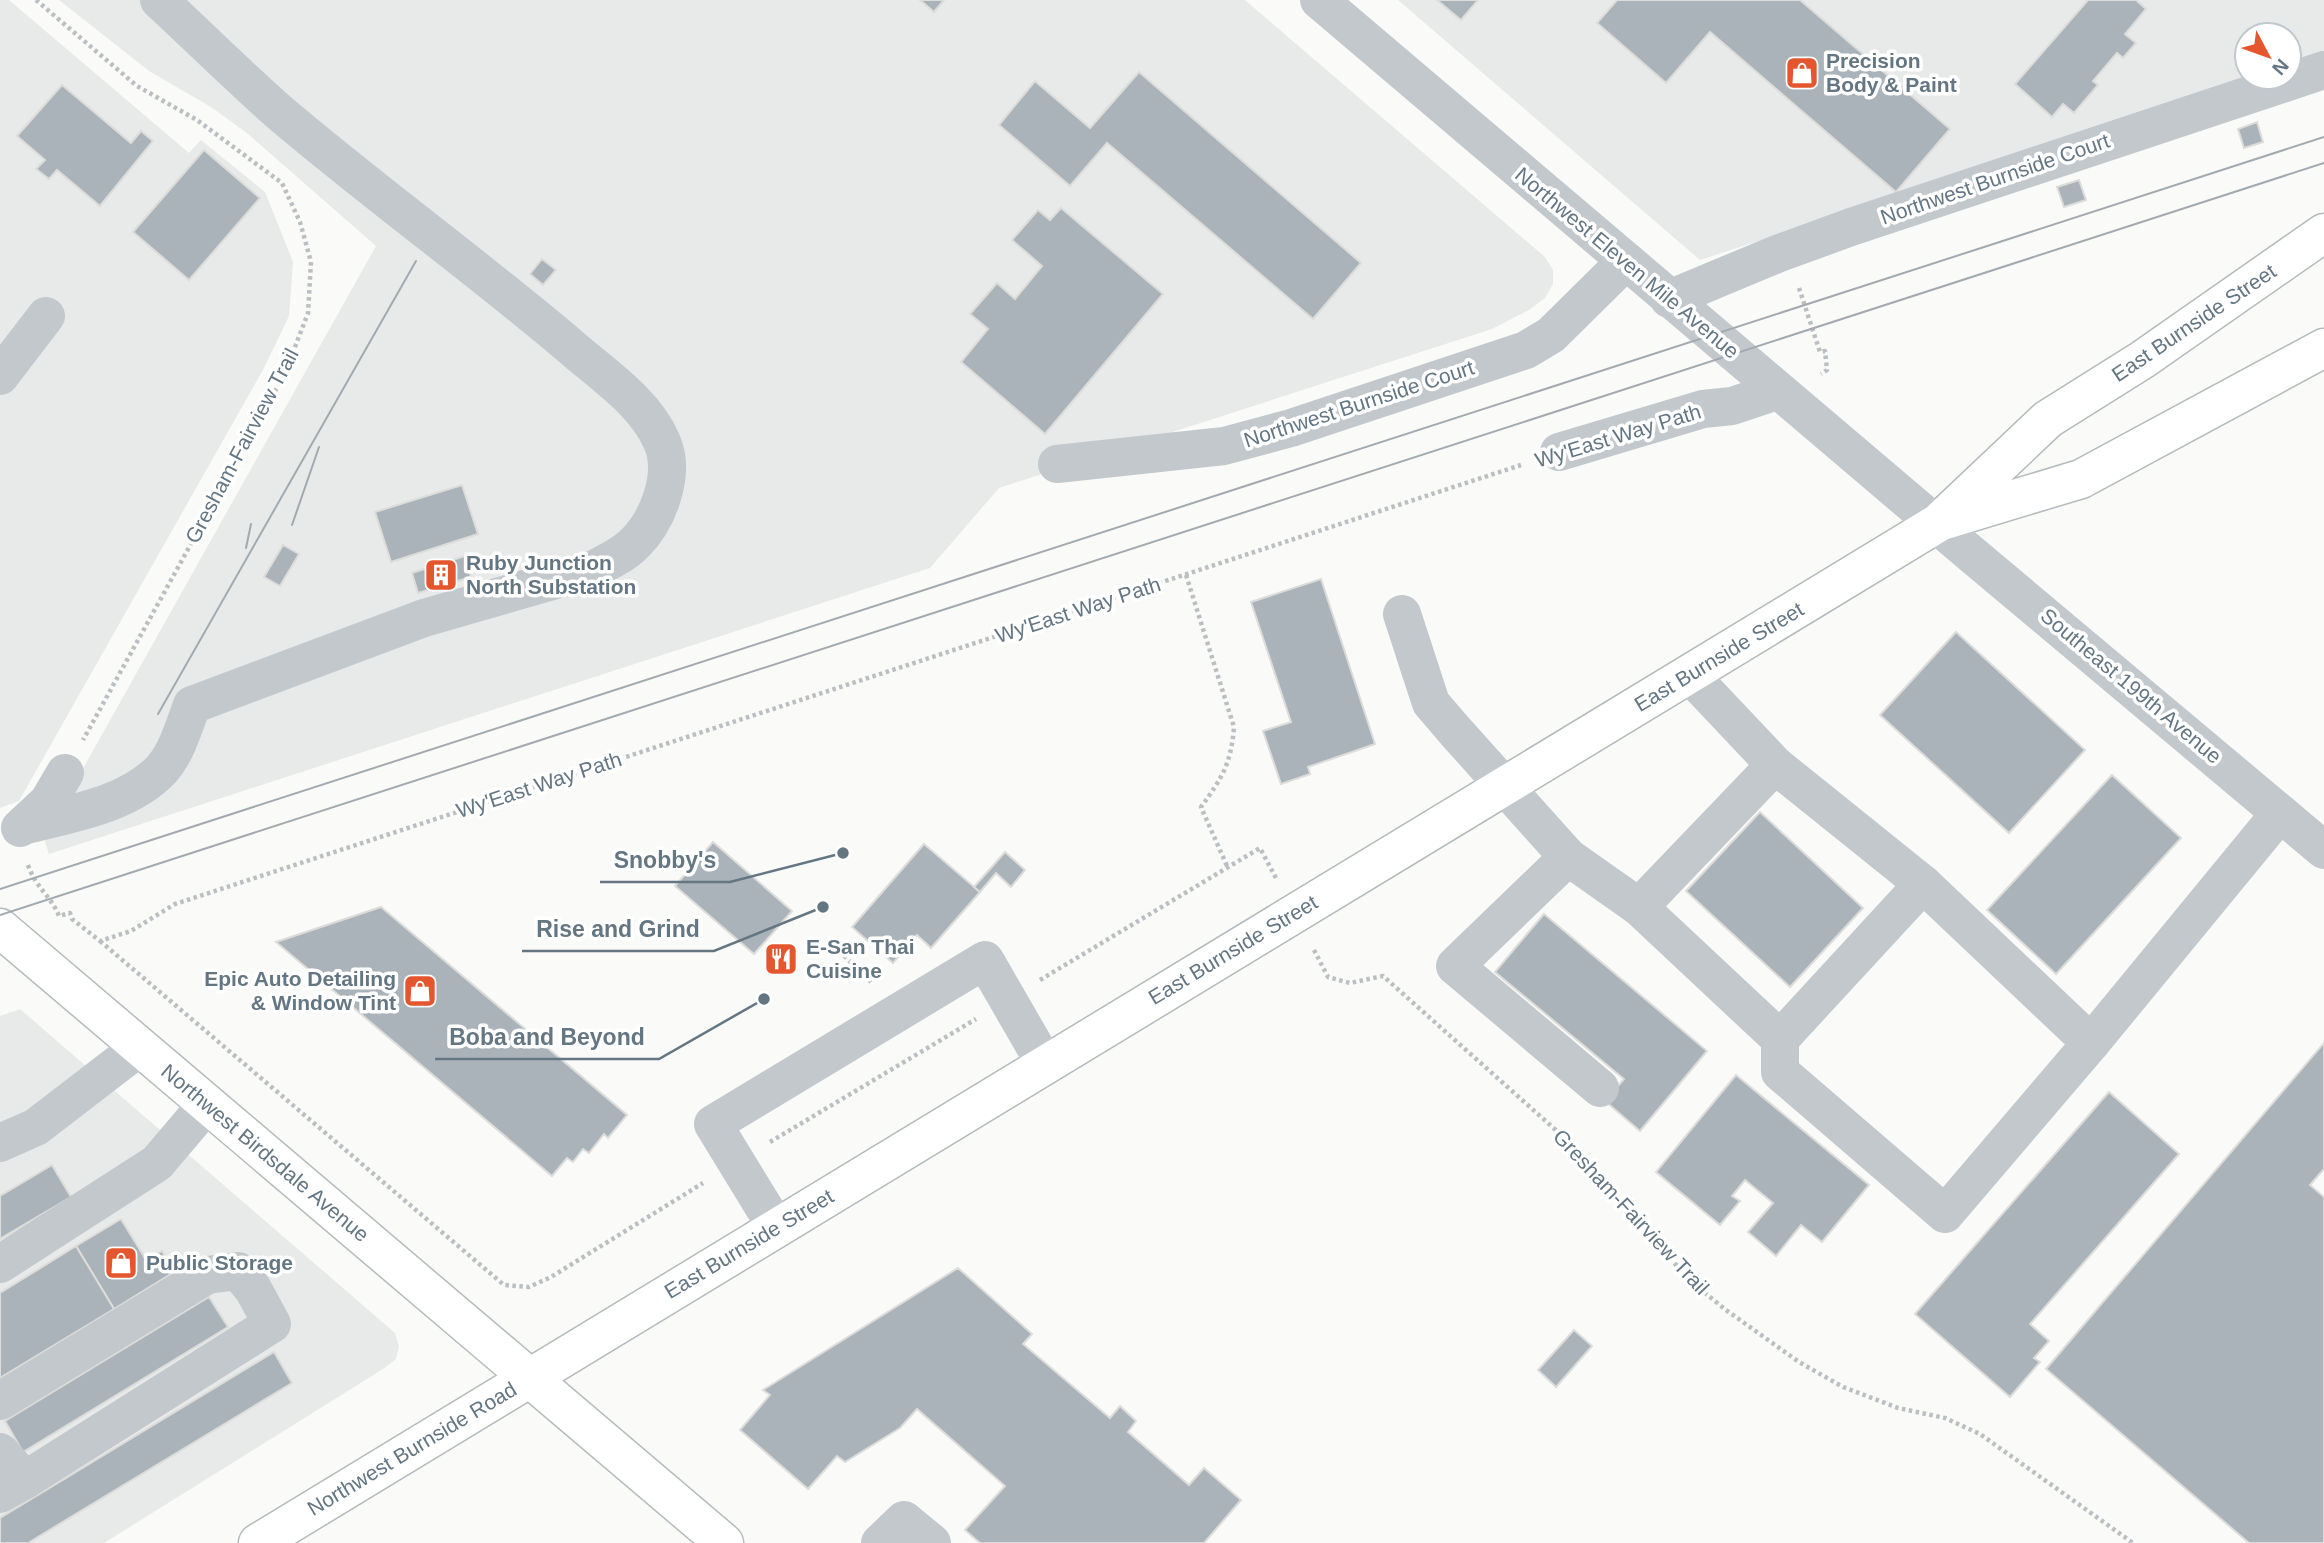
<svg xmlns="http://www.w3.org/2000/svg" width="2324" height="1543" font-family="Arial,sans-serif">
  <style>
    .built { fill: #e8e9e9 }
    .building { fill: #aab3b9; stroke: #dcdcda; stroke-width: 2 }
    .lines { fill: none; stroke-linecap: round; stroke-linejoin: round }
    .major-casing { stroke: #b5babe; stroke-width: 41 }
    .path { stroke: #bbbfc2; stroke-width: 4.5; stroke-dasharray: 3.5 3.5; stroke-linecap: butt }
    .minor { stroke: #c3c8cc; stroke-width: 38 }
    .major { stroke: #fff; stroke-width: 38 }
    .tram { stroke: #a2aab0; stroke-width: 2 }
    .labels { text-anchor: middle; stroke-width: 7; stroke-linejoin: round; paint-order: stroke }
    .poi-label { font-size: 21px; font-weight: bold; fill: #657683; stroke: #fff; text-anchor: start }
    .street-label { font-size: 21px; fill: #657683; stroke: #fff }
    .leader { fill: none; stroke: #657683; stroke-width: 2.5 }
    .callout-dot { fill: #657683; stroke: #fff; stroke-width: 2.5 }
    .callout-label { font-size: 23px; text-anchor: middle; font-weight: bold; fill: #657683; stroke: #fff; stroke-width: 7; stroke-linejoin: round; paint-order: stroke }
  </style>
  <rect width="100%" height="100%" fill="#fafaf8"/>
  <g class="built">
    <path d="M0,0H9L189,153L201,140L265,192L293,262L289,316L264,368L19,801L0,808Z"/>
    <path d="M59,0H1245L1545,257L1553,270V284L1545,298L1529,310L1492,329L999,488L930,568L49,854L44,838L376,246L247,133L211,107L149,71Z"/>
    <path d="M1398,0H2324V57L2289,69V35H2247V77H2263L1700,260Z"/>
    <path d="M20,1009L395,1333L399,1346L396,1359L383,1369L104,1543H0V1016Z"/>
  </g>
  <g class="building">
    <path d="M920,0H944L934,12Z"/>
    <path d="M1437,0H1478L1461,20Z"/>
    <path d="M1617,0H1800L1950,129L1896,192L1710,32L1666,83L1597,23Z"/>
    <path d="M2088,0H2136L2146,9L2125,34L2136,43L2123,58L2117,53L2093,81L2098,85L2074,113L2063,104L2052,117L2015,84Z"/>
    <path d="M1139,72L1361,263L1313,319L1107,143L1070,186L999,125L1035,81L1090,128Z"/>
    <path d="M62,85L131,143L141,131L153,141L100,206L57,170L49,179L36,169L45,160L17,136Z"/>
    <path d="M2257,122L2263,142L2244,148L2238,129Z"/>
    <path d="M204,150L260,198L189,280L133,232Z"/>
    <path d="M2079,180L2086,200L2064,207L2057,187Z"/>
    <path d="M1061,208L1163,294L1045,434L961,362L988,329L970,314L997,283L1015,299L1042,266L1012,240L1038,210L1050,220Z"/>
    <path d="M542,259L556,270L543,285L530,274Z"/>
    <path d="M462,485L478,534L391,562L375,512Z"/>
    <path d="M283,545L299,554L280,586L264,577Z"/>
    <path d="M465,556L471,577L418,593L412,573Z"/>
    <path d="M1321,579L1375,744L1308,767L1310,774L1281,784L1263,731L1291,722L1251,602Z"/>
    <path d="M1956,632L2085,750L2009,833L1880,715Z"/>
    <path d="M2112,775L2181,838L2056,974L1987,910Z"/>
    <path d="M1760,812L1863,908L1790,987L1686,891Z"/>
    <path d="M713,842L792,911L754,954L675,886Z"/>
    <path d="M924,844L980,892L931,948L917,935L893,963L852,927Z"/>
    <path d="M1005,852L1025,870L1011,887L996,873L980,892L974,887Z"/>
    <path d="M381,907L627,1115L608,1138L604,1134L589,1153L583,1149L573,1162L567,1158L552,1176L276,942Z"/>
    <path d="M1544,914L1707,1051L1640,1131L1605,1101L1624,1079L1495,972Z"/>
    <path d="M2324,1043V1169L2310,1185L2324,1197V1543H2249L2046,1369Z"/>
    <path d="M1736,1075L1869,1185L1822,1242L1801,1225L1776,1256L1748,1232L1773,1203L1745,1180L1732,1196L1740,1201L1720,1225L1656,1172Z"/>
    <path d="M2109,1092L2179,1154L2030,1324L2049,1341L2034,1358L2040,1362L2010,1397L1915,1314Z"/>
    <path d="M52,1165L71,1197L0,1239V1196Z"/>
    <path d="M121,1219L146,1260L162,1251L174,1272L114,1309L76,1246Z"/>
    <path d="M76,1246L114,1309L0,1378V1293Z"/>
    <path d="M958,1268L1032,1334L1023,1344L1110,1418L1120,1406L1136,1421L1128,1432L1189,1485L1204,1468L1241,1500L1204,1543H980L965,1530L1005,1486L917,1409L900,1428L845,1462L837,1456L808,1489L740,1430L770,1395L763,1390Z"/>
    <path d="M209,1297L228,1327L23,1452L5,1421Z"/>
    <path d="M1574,1330L1592,1346L1556,1387L1538,1370Z"/>
    <path d="M274,1352L292,1383L28,1543H0V1518Z"/>
  </g>
  <g class="lines">
    <defs>
      <g id="major">
        <path d="M1945,520L2081,479L2324,348"/>
        <path d="M0,928L724,1543"/>
        <path d="M258,1543L1938,523L2048,419L2142,360L2324,233"/>
      </g>
    </defs>
    <use href="#major" class="major-casing"/>
    <g class="path">
      <path d="M36,0L137,86L197,120L282,183L300,222L311,262L308,313L285,373L83,740"/>
      <path d="M1799,288L1820,352L1825,351L1827,370L1821,374"/>
      <path d="M1186,575L1234,727C1231,764 1222,778 1201,807L1227,866"/>
      <path d="M28,865C36,888 51,896 59,916L70,913L72,919L100,941L131,931L175,904L1521,465"/>
      <path d="M100,941L504,1285L529,1287L551,1277L703,1183"/>
      <path d="M834,946L871,982"/>
      <path d="M1314,950L1328,977L1350,983L1383,976L1576,1148L1689,1280L1726,1310L1799,1362L1843,1387L1898,1408L1945,1418L1980,1434L2133,1543"/>
      <path d="M1040,980L1260,848L1277,880"/>
      <path d="M770,1142L976,1019"/>
    </g>
    <g class="minor">
      <path d="M1319,0C1653,285 1987,569 2324,850"/>
      <path d="M1669,299L1777,254L1851,227L2324,70"/>
      <path d="M0,376L46,316"/>
      <path d="M1559,452L1703,409L1732,406L1777,391"/>
      <path d="M1057,464L1224,446L1291,428L1526,350L1551,335L1626,261"/>
      <path d="M1402,614L1431,703L1455,731L1568,857L1639,907L1780,1039V1072L1945,1214L2091,1043"/>
      <path d="M1690,675L1775,765L1923,884L2091,1043L2280,813"/>
      <path d="M23,826C69,814 129,805 162,769C177,752 184,726 192,705L424,618L594,569C608,562 623,555 634,544C658,521 676,474 662,442C645,402 603,375 571,347C476,266 374,193 279,112C238,76 199,37 159,0"/>
      <path d="M20,828L48,802L65,773"/>
      <path d="M1568,857L1455,966L1600,1088"/>
      <path d="M1639,907L1775,765"/>
      <path d="M1780,1039L1923,884"/>
      <path d="M0,1143L36,1127L140,1047"/>
      <path d="M776,1227L713,1124L985,960L1045,1064"/>
      <path d="M0,1264L157,1163L207,1104"/>
      <path d="M0,1401L207,1275L238,1271L253,1289L272,1324L25,1480"/>
      <path d="M0,1452L25,1480L0,1494"/>
      <path d="M880,1543L904,1520L932,1543"/>
    </g>
    <use href="#major" class="major"/>
    <g class="tram">
      <path d="M292,525L319,447"/>
      <path d="M246,548L251,524"/>
      <path d="M158,714L416,261"/>
      <path d="M0,889L2324,137"/>
      <path d="M0,915L2324,163"/>
    </g>
  </g>
  <defs>
    <symbol id="shop-square" viewBox="-11 -11 22 22"><rect x="-9" y="-9" width="18" height="18" rx="4" fill="#e4572e" stroke="#fff"/><path d="M-5-2.5h2.3a2.7 3.5 0 0 1 5.4 0H5L5.5 6h-11ZM-1.5-2.5h3a1.5 2.3 0 0 0-3 0Z" fill="#fff"/></symbol>
    <symbol id="building-square" viewBox="-11 -11 22 22"><rect x="-9" y="-9" width="18" height="18" rx="4" fill="#e4572e" stroke="#fff"/><path d="M-4-6H4V6H1V3H-1V6H-4ZM-2.5-4.3h1.7v1.8h-1.7ZM.8-4.3h1.7v1.8H.8ZM-2.5-1h1.7V.8h-1.7ZM.8-1h1.7V.8H.8Z" fill="#fff"/></symbol>
    <symbol id="restaurant-square" viewBox="-11 -11 22 22"><rect x="-9" y="-9" width="18" height="18" rx="4" fill="#e4572e" stroke="#fff"/><path d="M-5-6h1v4h1v-4h1v4h1v-4h1v5L-1.5 .5V6h-2V.5L-5-1ZM5-6V6H3V1.5H1.5Q1.5-4 5-6Z" fill="#fff"/></symbol>
  </defs>
  <g fill-rule="evenodd">
    <use href="#shop-square" x="1783" y="54" width="38" height="38"/>
    <use href="#building-square" x="422" y="556" width="38" height="38"/>
    <use href="#restaurant-square" x="762" y="940" width="38" height="38"/>
    <use href="#shop-square" x="401" y="972" width="38" height="38"/>
    <use href="#shop-square" x="102" y="1244" width="38" height="38"/>
  </g>
  <g class="labels">
    <g class="poi-label">
      <text x="1826" y="68">Precision<tspan x="1826" dy="24">Body &amp; Paint</tspan></text>
      <text x="466" y="570">Ruby Junction<tspan x="466" dy="24">North Substation</tspan></text>
      <text x="806" y="954">E-San Thai<tspan x="806" dy="24">Cuisine</tspan></text>
      <text x="396" y="986" text-anchor="end">Epic Auto Detailing<tspan x="396" dy="24">&amp; Window Tint</tspan></text>
      <text x="146" y="1270">Public Storage</text>
    </g>
    <g class="street-label">
      <text transform="translate(1995 179) rotate(-19)" y="7">Northwest Burnside Court</text>
      <text transform="translate(1627 263) rotate(40)" y="7">Northwest Eleven Mile Avenue</text>
      <text transform="translate(2194 323) rotate(-34)" y="7">East Burnside Street</text>
      <text transform="translate(1359 404) rotate(-18)" y="7">Northwest Burnside Court</text>
      <text transform="translate(1618 436) rotate(-17)" y="7">Wy'East Way Path</text>
      <text transform="translate(242 446) rotate(-62)" y="7">Gresham-Fairview Trail</text>
      <text transform="translate(1078 610) rotate(-18)" y="7">Wy'East Way Path</text>
      <text transform="translate(1719 657) rotate(-31)" y="7">East Burnside Street</text>
      <text transform="translate(2131 686) rotate(40)" y="7">Southeast 199th Avenue</text>
      <text transform="translate(539 785) rotate(-18)" y="7">Wy'East Way Path</text>
      <text transform="translate(1233 950) rotate(-31)" y="7">East Burnside Street</text>
      <text transform="translate(265 1153) rotate(40)" y="7">Northwest Birdsdale Avenue</text>
      <text transform="translate(1631 1212) rotate(47)" y="7">Gresham-Fairview Trail</text>
      <text transform="translate(749 1244) rotate(-31)" y="7">East Burnside Street</text>
      <text transform="translate(412 1449) rotate(-31)" y="7">Northwest Burnside Road</text>
    </g>
  </g>
  <path class="leader" d="M843 853L730 882H600M823 907L714 951H522M764 999L659 1059H435"/>
  <g class="callout-dot">
    <circle cx="843" cy="853" r="7"/>
    <circle cx="823" cy="907" r="7"/>
    <circle cx="764" cy="999" r="7"/>
  </g>
  <g class="callout-label">
    <text x="665" y="868">Snobby's</text>
    <text x="618" y="937">Rise and Grind</text>
    <text x="547" y="1045">Boba and Beyond</text>
  </g>
  <g transform="translate(2268 56) rotate(131)"><circle r="33" fill="#ffffff" stroke="#c1c8cd" stroke-width="2"/>
  <path d="M0-5L12 26L0 18L-12 26Z" fill="#e4572e"/>
  <text y="-10" font-size="19" font-weight="bold" text-anchor="middle" fill="#657683">N</text>
  </g>
</svg>
